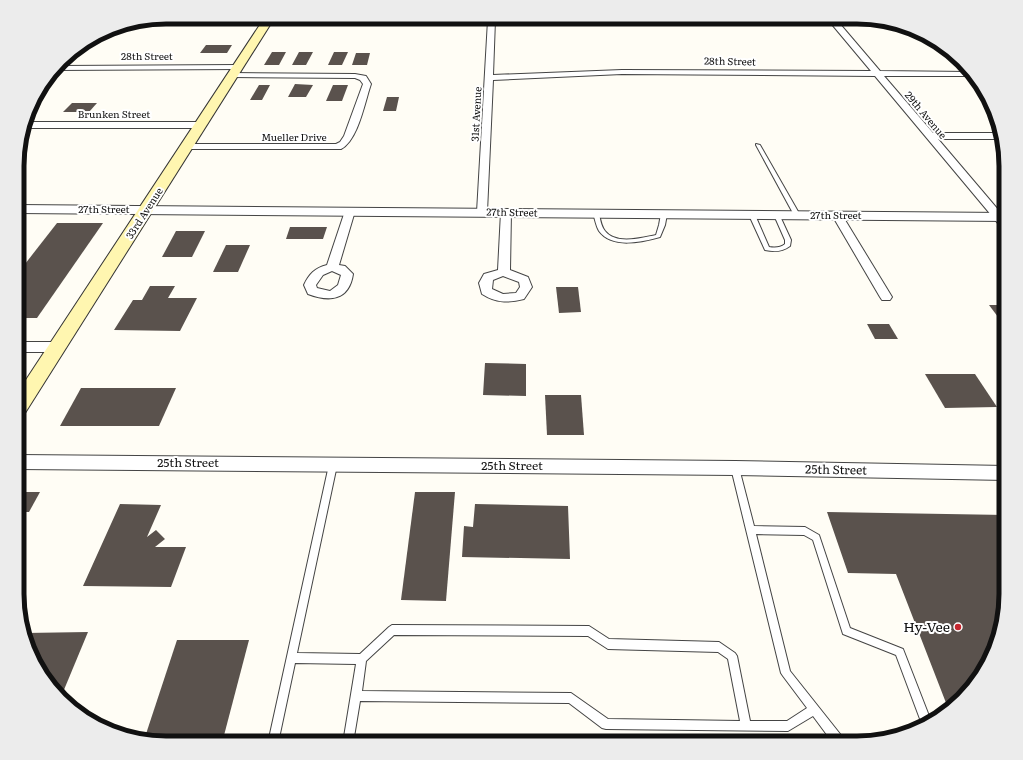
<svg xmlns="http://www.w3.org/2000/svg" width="1023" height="760" font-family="Literata,serif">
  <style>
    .building { fill: #5a524d }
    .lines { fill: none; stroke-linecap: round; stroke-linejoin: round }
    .service-casing { stroke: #444; stroke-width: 2 }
    .minor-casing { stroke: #444; stroke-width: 2 }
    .tertiary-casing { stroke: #444; stroke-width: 2 }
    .secondary-casing { stroke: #333; stroke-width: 2 }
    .service { fill: #fff; fill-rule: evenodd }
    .minor { fill: #fff; fill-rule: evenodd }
    .tertiary { fill: #fff; fill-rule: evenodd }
    .secondary { fill: #fff6b0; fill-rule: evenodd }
    .poi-dot { fill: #c4262e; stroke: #fff; stroke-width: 1.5 }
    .labels { text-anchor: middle; stroke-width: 4; stroke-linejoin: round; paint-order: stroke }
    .far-street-label { font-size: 10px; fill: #111; stroke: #fff }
    .street-label { font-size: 12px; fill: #111; stroke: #fff }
    .near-poi-label { font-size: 14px; fill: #111; stroke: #fff; text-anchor: end }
    .rim { fill: none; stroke: #111; stroke-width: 5 }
  </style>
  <rect width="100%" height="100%" fill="#fffdf5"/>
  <g class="building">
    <path d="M206,45H232L227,53H200Z"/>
    <path d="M272,52H286L279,65H264Z"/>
    <path d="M299,52H313L306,65H292Z"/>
    <path d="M334,52H348L342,65H328Z"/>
    <path d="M356,53H370L367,65H352Z"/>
    <path d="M295,84L313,85L306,97H288Z"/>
    <path d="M259,85H270L262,100H250Z"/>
    <path d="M333,85H348L342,101H326Z"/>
    <path d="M387,97H399L396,111H383Z"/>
    <path d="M72,103H97L89,112H63Z"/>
    <path d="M57,223H103L37,318H18V273Z"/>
    <path d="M290,227H327L323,239H286Z"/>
    <path d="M176,231H205L192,257H162Z"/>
    <path d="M226,245H250L238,272H213Z"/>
    <path d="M150,286H175L168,298H197L180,331L114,330L133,300H142Z"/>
    <path d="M556,287H578L581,312L559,313Z"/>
    <path d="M989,305H1006V317H998Z"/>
    <path d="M867,324H889L898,339H875Z"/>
    <path d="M485,363L526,364V396L483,395Z"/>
    <path d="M925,374H975L997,407L945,408Z"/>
    <path d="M81,388H176L159,426H60Z"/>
    <path d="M545,395H581L584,435H547Z"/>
    <path d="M18,492H40L29,512H18Z"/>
    <path d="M415,492H455L446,601L401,600Z"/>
    <path d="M120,504L161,505L147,537L156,530L165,539L155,547H186L171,587L83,586Z"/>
    <path d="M475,504L568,506L570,559L462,557L464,526L473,527Z"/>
    <path d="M827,512L1006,515V604L995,651L969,692L948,708L896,574L848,573Z"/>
    <path d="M88,632L61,697L33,660L25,633Z"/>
    <path d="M177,640H249L222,743H157L144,740Z"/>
  </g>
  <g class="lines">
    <defs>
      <g id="service">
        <path d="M756,144L760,145L800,215L799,216L797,217L794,215L756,145Z"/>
        <path d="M596,211L599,213C600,219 601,226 605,231C616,245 641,238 656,235L659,225L661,214L664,212L667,214L665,225L660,237C642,242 612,249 599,231C596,226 595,219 593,213Z"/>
        <path d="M752,213L755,215L769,247C775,248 780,248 785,244V240L774,215L777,213L779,214L791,240L790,246C782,252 774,252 765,250L749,215Z"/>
        <path d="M333,462L336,463L337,465L297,653L360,654L389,627L392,625L589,626L609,639L719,642L735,653L737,656L750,721H787L807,708L783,676L781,673L731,468L732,466L735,465L738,466L739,468L754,526L805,527L819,535L850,628L903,649L931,721L923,727L896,655L843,634L813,540L804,535L756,534L790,671L844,739L845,743H833L813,716L788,731L606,729L602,728L569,703L360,701L353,743H343L356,664L295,663L278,743H268L329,465L330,463ZM394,635L588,636L608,649L718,652L728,659L740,721L608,719L571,693L362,691L366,661Z"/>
      </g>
      <g id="minor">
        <path d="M395,17H834L880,71L968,72L972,76H884L933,133H998L999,139H938L1006,219V229L1002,228L875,76L622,74L493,80L487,212L486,214H478L477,212L488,20L398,19ZM495,20L830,22L871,71L622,70L493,75Z"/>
        <path d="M238,65L242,67L241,69L55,70L59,66Z"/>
        <path d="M230,73L355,74L366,76L371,84C365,101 358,141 341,149H184L182,147L187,144H336L340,142L344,136L363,84L360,80L355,78L233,77L229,75Z"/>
        <path d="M27,122H201L206,125L201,128H26Z"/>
        <path d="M350,208L355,211L339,265L345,266L353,274C349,301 329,302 308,294L304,285C309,274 315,268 327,265L345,211ZM332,271L341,275L338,285L330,291L317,288L316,285L323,275Z"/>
        <path d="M506,209L511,212L510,270L528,277L532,287L524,299C508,303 496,303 482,294L479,283L484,274L498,270L501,212ZM503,276L519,282L520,287L516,293L503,294L492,289L493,280Z"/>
        <path d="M837,212L842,215L892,297L890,300H882L880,297L832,215Z"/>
        <path d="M18,342H57L62,344L64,347L62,350L57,352H18Z"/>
        <path d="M18,455L735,461L1006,466V480L735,475L18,469Z"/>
      </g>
      <path id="tertiary" d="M18,205L1006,213V221L18,213Z"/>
      <path id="secondary" d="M265,17H275L25,413L18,416V392Z"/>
    </defs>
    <use href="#service" class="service-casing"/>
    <use href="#minor" class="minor-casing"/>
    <use href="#tertiary" class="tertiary-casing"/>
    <use href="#secondary" class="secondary-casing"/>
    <use href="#service" class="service"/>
    <use href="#minor" class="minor"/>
    <use href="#tertiary" class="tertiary"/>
    <use href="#secondary" class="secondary"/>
  </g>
  <circle class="poi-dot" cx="958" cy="627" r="4"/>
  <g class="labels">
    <g class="far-street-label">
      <text x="147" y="60">28th Street</text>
      <text transform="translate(730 61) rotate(1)" y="4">28th Street</text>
      <text x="114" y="118">Brunken Street</text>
      <text transform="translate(476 114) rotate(-87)" y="4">31st Avenue</text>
      <text transform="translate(926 115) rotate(50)" y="4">29th Avenue</text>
      <text x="294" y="141">Mueller Drive</text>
      <text x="104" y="213">27th Street</text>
      <text transform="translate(512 212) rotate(1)" y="4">27th Street</text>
      <text transform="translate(144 213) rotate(-57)" y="4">33rd Avenue</text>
      <text x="836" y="219">27th Street</text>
    </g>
    <g class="street-label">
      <text x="188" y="467">25th Street</text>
      <text x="512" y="470">25th Street</text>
      <text transform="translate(836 470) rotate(1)" y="4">25th Street</text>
    </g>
    <g class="near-poi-label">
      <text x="950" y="632">Hy-Vee</text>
    </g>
  </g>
  <path d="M0 0H1023V760H0ZM166 24H857A142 142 0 0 1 999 166V594A142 142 0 0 1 857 736H166A142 142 0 0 1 24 594V166A142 142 0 0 1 166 24Z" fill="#ececec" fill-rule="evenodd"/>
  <path class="rim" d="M166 24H857A142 142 0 0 1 999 166V594A142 142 0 0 1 857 736H166A142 142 0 0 1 24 594V166A142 142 0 0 1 166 24Z"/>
</svg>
